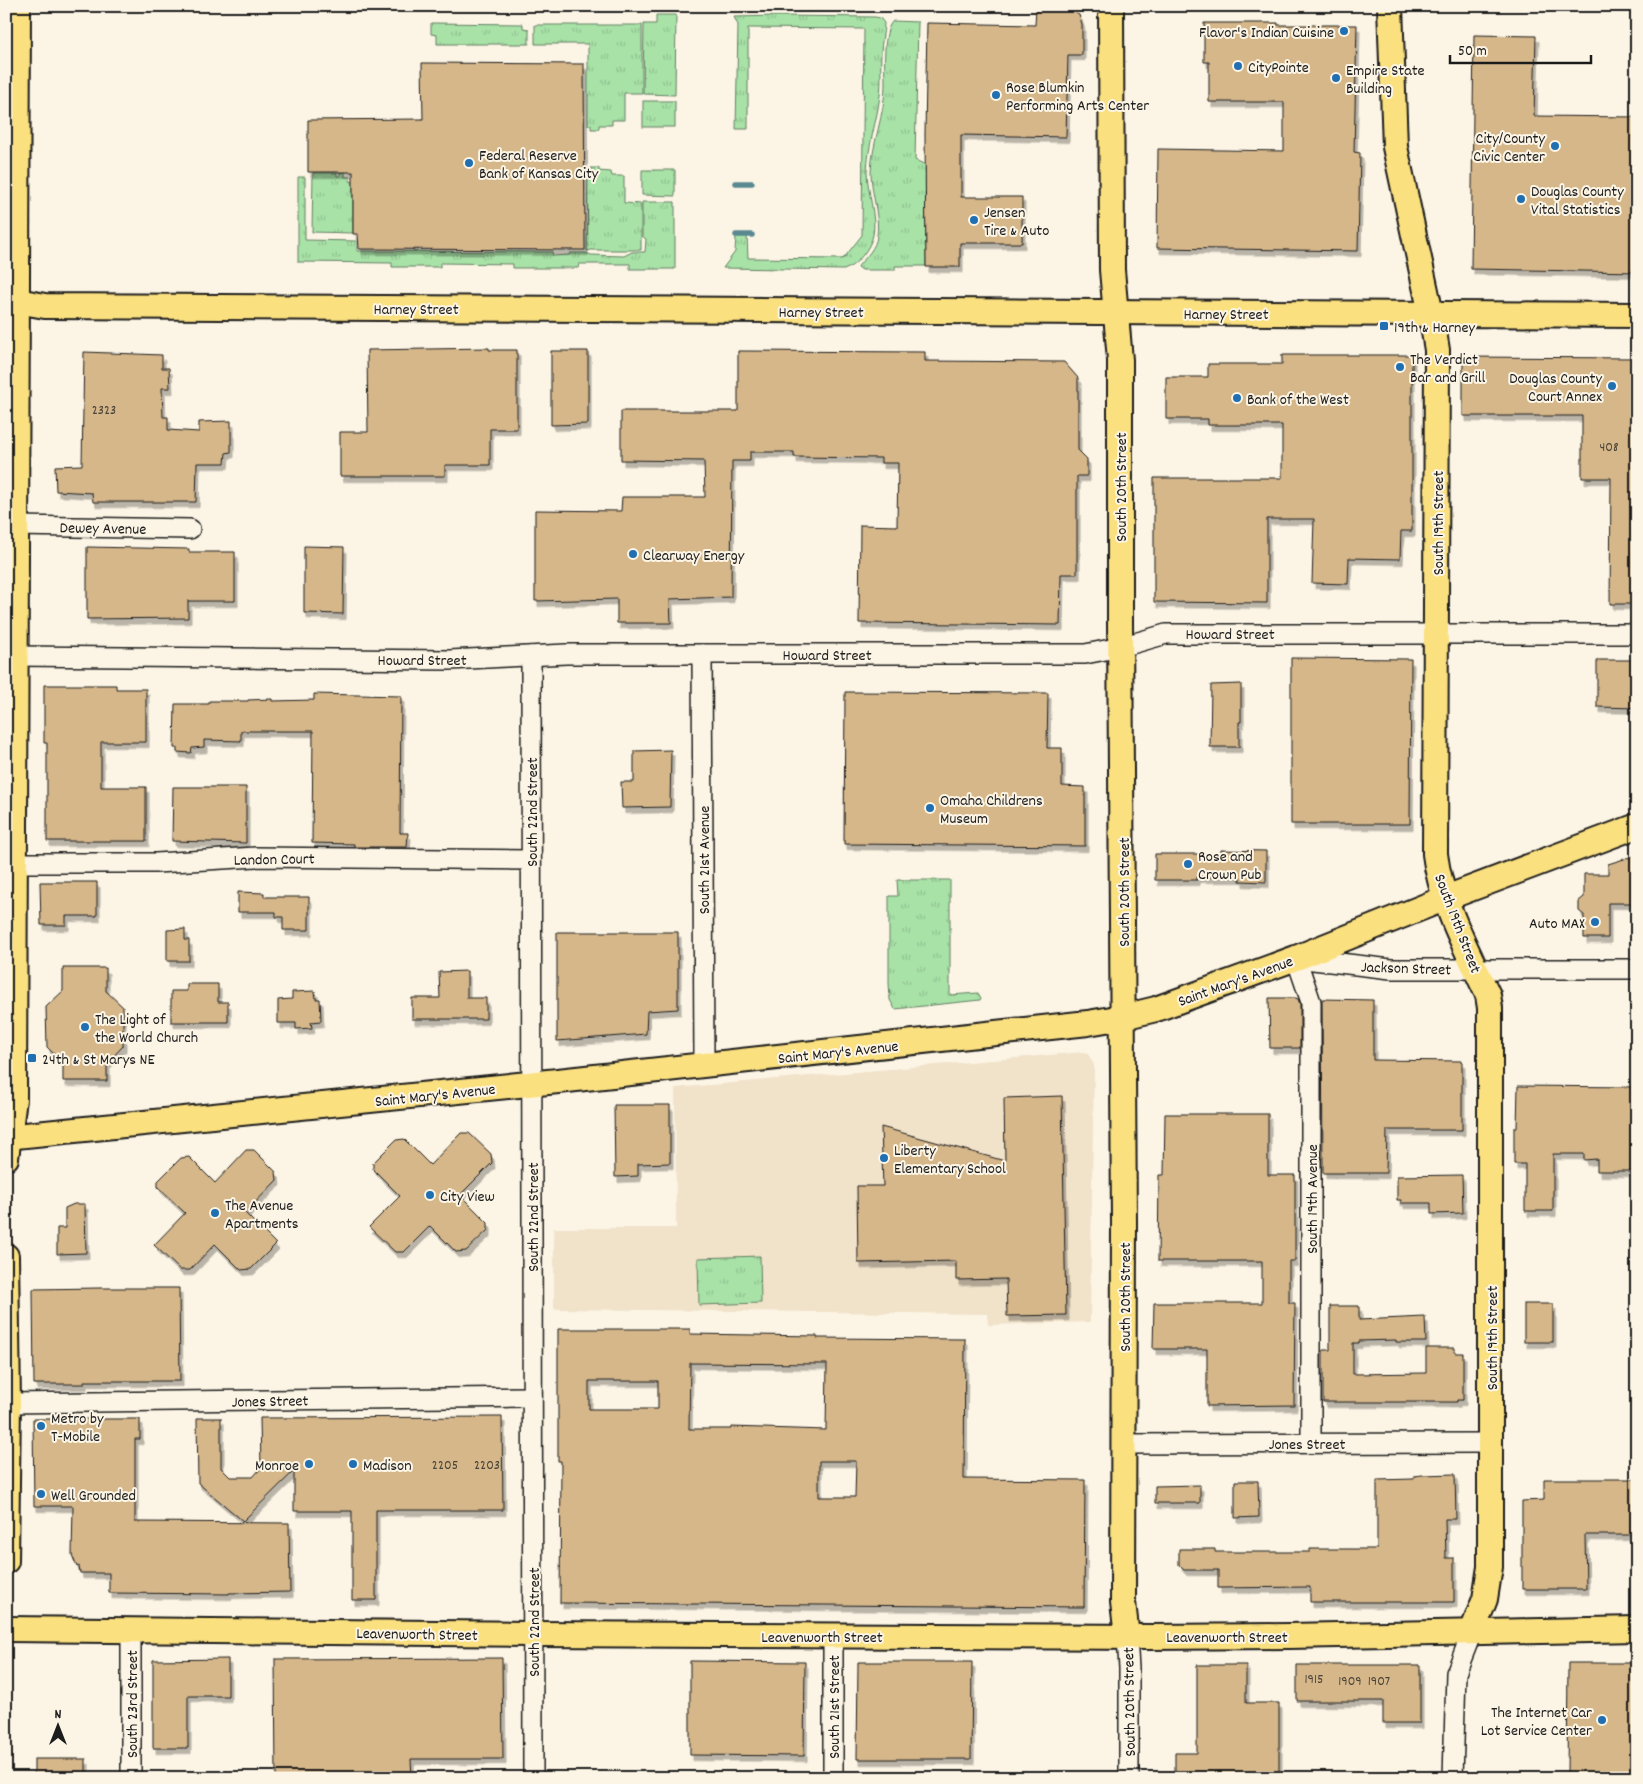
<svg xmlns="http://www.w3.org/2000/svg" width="1643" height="1784" font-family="Dekko,sans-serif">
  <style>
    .built { fill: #f1e2ca }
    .grass { fill: url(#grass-tufts); stroke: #627f62 }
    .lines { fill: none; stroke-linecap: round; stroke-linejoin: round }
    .stream { stroke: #598890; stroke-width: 5.5 }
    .building { fill: #d6b78a; stroke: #1c1c1c; fill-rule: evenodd; filter: url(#shadow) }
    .minor-casing { stroke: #1c1c1c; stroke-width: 22 }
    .major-casing { stroke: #1c1c1c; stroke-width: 28 }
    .minor { stroke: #fcf5e5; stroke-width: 19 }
    .major { stroke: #fbe080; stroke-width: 24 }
    .poi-dot { fill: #1f6fb2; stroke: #fcf5e5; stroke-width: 2 }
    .labels { text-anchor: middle; stroke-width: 4; stroke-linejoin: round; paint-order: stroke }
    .number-label { font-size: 14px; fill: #4a4338 }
    .poi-label { font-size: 16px; fill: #1c1c1c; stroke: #fcf5e5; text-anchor: start }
    .street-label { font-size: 16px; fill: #1c1c1c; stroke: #fcf5e5 }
  </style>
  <defs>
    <pattern id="grass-tufts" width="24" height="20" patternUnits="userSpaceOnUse" patternTransform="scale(1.25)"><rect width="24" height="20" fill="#a8e2a7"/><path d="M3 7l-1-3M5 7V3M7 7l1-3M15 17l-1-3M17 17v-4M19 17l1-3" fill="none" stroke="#90c18f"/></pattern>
    <filter id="shadow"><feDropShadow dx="3" dy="5.5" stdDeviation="0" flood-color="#0004"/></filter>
  </defs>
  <rect width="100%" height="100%" fill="#fcf5e5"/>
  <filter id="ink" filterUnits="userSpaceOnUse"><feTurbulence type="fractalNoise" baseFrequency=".02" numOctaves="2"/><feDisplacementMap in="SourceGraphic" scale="10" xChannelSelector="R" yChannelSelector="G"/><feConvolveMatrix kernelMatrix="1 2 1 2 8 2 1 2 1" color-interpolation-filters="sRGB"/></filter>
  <g filter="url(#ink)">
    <path class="built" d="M1084,1052L1088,1054L1094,1065L1090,1322L988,1325L987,1314L554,1309V1228H676L675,1088Z"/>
    <g class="grass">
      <path d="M656,15H676L675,95L643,94L644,24H656Z"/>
      <path d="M778,16L875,17L880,18L884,23C884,33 881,43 881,53C880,67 882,81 880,95C877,121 868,145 867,171C867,191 877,217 873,235C870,249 857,265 844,270L723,268L735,252L736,236H747L748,258L841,259L844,258L862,235L864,29L748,28V129H736L738,25L734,17Z"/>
      <path d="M893,21L918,22L915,160L926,165V266H895V270H862L858,267L859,265C866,257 876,248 877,236C880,215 871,193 871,172C872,142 885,114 885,85C885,70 882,31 893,21Z"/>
      <path d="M431,23L523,24V28L529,29V44H437V35L431,34Z"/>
      <path d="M535,25H642V93H624V120H612V125H599V129H591V125H588V44H535Z"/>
      <rect x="643" y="101" width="32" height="26"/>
      <path d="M591,168H599V171L611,172L612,176H624V203L641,204V250H590L589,251H587L588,172H591Z"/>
      <path d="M642,170H675V196L642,195Z"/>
      <path d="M340,172H345V177H350V181L353,182V233L312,232L313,173H337V176H340Z"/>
      <path d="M298,177H305V240L357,241V251L552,252L553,256L569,255L570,253H586L591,255L624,256L632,252H645L646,239L642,236V202H675V269H630V264H579L578,268H513V264L440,263V267H392V263L298,262Z"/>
      <path d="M897,880H950V995L978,993L981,998L980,1000L895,1009L890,1000L889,983V896H898Z"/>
      <path d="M760,1256L761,1303L699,1305L698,1258Z"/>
    </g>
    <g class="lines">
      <g class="stream">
        <path d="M736,183H752"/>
        <path d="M736,235H752"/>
      </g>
    </g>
    <g class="building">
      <path d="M1036,8L1071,10L1079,15L1082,24V55H1068L1066,137L961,135V197H1022V243H960V267H926L925,134L927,23L1035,25Z"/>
      <path d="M1204,23H1278V25H1357L1354,152L1360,153L1358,251L1157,248L1158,149L1284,151V102H1209V62H1204Z"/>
      <path d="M1474,35L1536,36L1534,116L1637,117V272L1471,269Z"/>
      <path d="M422,63L584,64L585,250L359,249L358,234H353V172H308V120L423,119Z"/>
      <path d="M489,348V350H517V429H490V465H445V476H340V432H368L367,350Z"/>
      <path d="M551,351H588V424L551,425Z"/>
      <path d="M738,351L925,352V361L1064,362L1078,378V450L1087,459V476H1077V574H1061L1060,625L859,623L860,525L897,526L898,463H881V458L794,457V452H750V461H732L731,597L670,599L671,623H617V599L535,601V510L621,511L622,497H705L704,461L621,460V411H738Z"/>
      <path d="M84,352L162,355V368H169L170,388H162L163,417H168V430L199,432V422L231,421V452L226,453L225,463H197L196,502H93L92,493L56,491L55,466L82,465Z"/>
      <path d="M1282,355H1412V531H1401L1400,559L1349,558L1348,584L1312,583L1314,519H1267V603L1154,602V478H1282V425H1208V419H1166V377H1208V364H1282Z"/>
      <path d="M1463,357L1637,358V604H1610L1611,478H1582V416H1463Z"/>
      <path d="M304,546L344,547L343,614L304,613Z"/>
      <path d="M87,547L189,549V552H235V601H188V618L87,619Z"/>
      <path d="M1291,658L1411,659L1410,824H1291Z"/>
      <path d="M1597,660H1637V708L1597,707Z"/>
      <path d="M1241,684V722H1239V747H1210L1211,685Z"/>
      <path d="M44,685H116V689H146V742H101V787H146V841H47V743H44Z"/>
      <path d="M845,692L1048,693L1047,748H1062V786L1085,787V846L844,844Z"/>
      <path d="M314,694L401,696L400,833H408L407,847H354V844L312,843L313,731H241V741L204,740V747L192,748L191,753L177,752V748H174L175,704H209V701H248V700L272,699V701L314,700Z"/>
      <path d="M671,750L670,807L622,808L621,782H634V751Z"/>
      <path d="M173,787H246V843L172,841Z"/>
      <path d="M1221,850L1266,851V882L1240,881V877H1197V880H1155V854H1221Z"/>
      <path d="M1637,855V903H1608V938H1584V915L1579,911V901L1584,897V874H1608V864Z"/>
      <path d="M40,882H97V916H66V925H41Z"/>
      <path d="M238,892L264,893V897H309V930H283V917H276V912H238Z"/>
      <path d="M185,929V940H189V961H167V930Z"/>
      <path d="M557,932H678V1009L647,1011L646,1034L557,1041Z"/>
      <path d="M63,968H106V991L123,1007V1046L107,1063V1081H63V1063L47,1047L46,1007L63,991Z"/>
      <path d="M467,971V998H486V1019H412V998H440L439,972Z"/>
      <path d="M187,984H218V1002H228V1022H171V991H187Z"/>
      <path d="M315,991L316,999H320L321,1021L311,1022L312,1028L296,1029V1023H278V1000L292,999V992Z"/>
      <path d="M1269,998H1296L1298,999L1300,1004V1048H1270Z"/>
      <path d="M1322,999L1373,1000V1060L1462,1061V1130H1387L1386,1173H1323Z"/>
      <path d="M1518,1086L1636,1087L1637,1171H1597V1159L1584,1160V1154H1553V1211H1525V1164H1514V1128H1517Z"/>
      <path d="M1062,1096L1066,1315L1007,1316L1006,1279L956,1280V1261L858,1263L857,1186H883L881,1127L1005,1161L1004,1098Z"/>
      <path d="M614,1105H670V1163L638,1164V1176L615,1177Z"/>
      <path d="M1165,1114H1268V1175H1295V1261H1289V1303H1295L1294,1405L1207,1406V1349H1153L1154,1303H1262V1261H1158L1159,1175H1164Z"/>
      <path d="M461,1133H469L491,1154L492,1163L460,1195L488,1223V1230L466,1251L456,1252L430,1226L404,1252H395L369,1227L400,1196L373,1169V1163L396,1140L404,1139L430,1165Z"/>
      <path d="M246,1150H254L276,1172L277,1180L245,1213L276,1244L251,1269L241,1270L215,1244L190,1270H180L154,1245L185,1213L158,1187V1181L181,1158L189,1157L215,1183Z"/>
      <path d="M1462,1175L1463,1213L1431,1214V1203H1401V1200H1397V1176Z"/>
      <path d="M74,1204H85L86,1253L57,1254V1228H65V1208Z"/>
      <path d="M100,1288H179L180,1381H84V1384H34L33,1289Z"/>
      <rect x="1524" y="1304" width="29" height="38"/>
      <path d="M1330,1306H1359V1320L1425,1317L1426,1342H1396V1340L1359,1341V1343H1353V1374L1426,1373V1348H1455V1353H1463V1400H1457V1402H1323V1350H1330Z"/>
      <path d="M558,1329H690V1334L817,1336V1338L965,1339L964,1479L1085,1480L1084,1607L560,1603L561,1461H558ZM690,1363L827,1364L826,1430L731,1427V1429H689ZM589,1381H658V1409H589ZM819,1461H856L855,1497H819Z"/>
      <path d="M502,1417L503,1510H376V1600H352V1511H294V1471L243,1521L198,1483L197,1418H221V1468L230,1477H253L261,1468L260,1418Z"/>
      <path d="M33,1419H140V1439H135V1522L289,1523L290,1592L229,1593V1594L109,1593V1573H80L79,1566L77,1567L72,1555L73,1506H34Z"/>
      <path d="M1455,1474L1456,1519H1445L1446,1558H1454V1602H1310V1587L1218,1588V1570H1184L1179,1565V1549H1215V1552H1310V1549H1377V1480L1414,1479V1476L1422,1475Z"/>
      <path d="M1544,1479H1637V1535H1585L1586,1589H1522V1501L1544,1500Z"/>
      <path d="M1235,1481H1258L1259,1517L1235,1518Z"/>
      <path d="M1200,1485V1503H1155V1486Z"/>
      <path d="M502,1658L503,1759H411L412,1778H276L275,1659Z"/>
      <path d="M228,1659V1696H188V1748H153V1660Z"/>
      <path d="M690,1661L805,1662L804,1756L690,1755Z"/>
      <path d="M858,1662H972L971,1759H857Z"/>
      <path d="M1568,1663H1637V1778H1567Z"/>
      <path d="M1197,1665H1246V1703H1279V1778H1175V1753H1197Z"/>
      <path d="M1297,1665H1420V1723H1383V1701H1297Z"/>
      <rect x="34" y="1759" width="52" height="19"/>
    </g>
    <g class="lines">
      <defs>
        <g id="minor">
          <path d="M15,526L190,529"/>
          <path d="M702,654L704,1065"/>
          <path d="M15,656L450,660L566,654H1085L1121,647L1166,634H1637"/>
          <path d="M531,656L533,1778"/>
          <path d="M16,863H156L256,857L531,860"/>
          <path d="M8,1403L532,1397"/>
          <path d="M1311,1443V1002L1296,958L1391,969H1637"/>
          <path d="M1124,1444L1491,1443"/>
          <path d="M1127,1637L1129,1668V1778"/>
          <path d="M131,1778V1631"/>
          <path d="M833,1778V1636"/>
          <path d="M1453,1778L1456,1673L1472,1632"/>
        </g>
        <g id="major">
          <path d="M1111,6L1112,270L1120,360V621L1124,1222L1123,1602L1127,1637"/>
          <path d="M1390,6L1395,147L1431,314L1437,350L1435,854C1441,903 1467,950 1488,995L1490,1008V1567L1485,1599L1472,1632"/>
          <path d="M6,299L45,306L1637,315"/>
          <path d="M6,1137L558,1081L1005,1032L1088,1023L1123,1017L1156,1009L1296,958L1446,898L1637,826"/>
          <path d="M6,1158L14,1099L18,6"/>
          <path d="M6,1256L8,1403L6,1561"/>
          <path d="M6,1629L533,1634L1151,1637L1289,1636L1637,1629"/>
        </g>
      </defs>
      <use href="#minor" class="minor-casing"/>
      <use href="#major" class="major-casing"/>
      <use href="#minor" class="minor"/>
      <use href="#major" class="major"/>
    </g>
  </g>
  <g class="poi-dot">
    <circle cx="1344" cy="31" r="5"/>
    <circle cx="1238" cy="66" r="5"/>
    <circle cx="1336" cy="78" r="5"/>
    <circle cx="996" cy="95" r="5"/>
    <circle cx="1555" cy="146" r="5"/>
    <circle cx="469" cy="163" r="5"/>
    <circle cx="1521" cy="199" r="5"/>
    <circle cx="974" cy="220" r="5"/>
    <rect x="1379" y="321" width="10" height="10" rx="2.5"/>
    <circle cx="1400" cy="367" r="5"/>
    <circle cx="1612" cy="386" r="5"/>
    <circle cx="1237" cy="398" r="5"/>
    <circle cx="633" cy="554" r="5"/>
    <circle cx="930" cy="808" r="5"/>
    <circle cx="1188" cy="864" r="5"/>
    <circle cx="1595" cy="922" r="5"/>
    <circle cx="85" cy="1027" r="5"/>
    <rect x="27" y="1053" width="10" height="10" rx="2.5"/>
    <circle cx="884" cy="1158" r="5"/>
    <circle cx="430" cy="1195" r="5"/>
    <circle cx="215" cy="1213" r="5"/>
    <circle cx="41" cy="1426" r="5"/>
    <circle cx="309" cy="1464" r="5"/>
    <circle cx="353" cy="1464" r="5"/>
    <circle cx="41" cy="1494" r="5"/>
    <circle cx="1602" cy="1720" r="5"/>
  </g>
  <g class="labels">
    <g class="number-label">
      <text x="104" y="414">2323</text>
      <text x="1609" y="451">408</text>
      <text x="445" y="1469">2205</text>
      <text x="487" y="1469">2203</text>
      <text x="1314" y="1683">1915</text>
      <text x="1350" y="1685">1909</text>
      <text x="1379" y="1685">1907</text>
    </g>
    <g class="poi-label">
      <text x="1334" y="37" text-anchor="end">Flavor's Indian Cuisine</text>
      <text x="1248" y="72">CityPointe</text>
      <text x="1346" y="75">Empire State<tspan x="1346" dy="18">Building</tspan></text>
      <text x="1006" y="92">Rose Blumkin<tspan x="1006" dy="18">Performing Arts Center</tspan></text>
      <text x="1545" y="143" text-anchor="end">City/County<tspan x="1545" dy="18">Civic Center</tspan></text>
      <text x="479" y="160">Federal Reserve<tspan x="479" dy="18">Bank of Kansas City</tspan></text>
      <text x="1531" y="196">Douglas County<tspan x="1531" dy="18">Vital Statistics</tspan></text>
      <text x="984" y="217">Jensen<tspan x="984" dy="18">Tire &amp; Auto</tspan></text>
      <text x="1394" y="332">19th &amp; Harney</text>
      <text x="1410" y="364">The Verdict<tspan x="1410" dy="18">Bar and Grill</tspan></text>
      <text x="1602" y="383" text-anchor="end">Douglas County<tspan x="1602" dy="18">Court Annex</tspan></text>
      <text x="1247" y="404">Bank of the West</text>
      <text x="643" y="560">Clearway Energy</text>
      <text x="940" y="805">Omaha Childrens<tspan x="940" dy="18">Museum</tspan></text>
      <text x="1198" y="861">Rose and<tspan x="1198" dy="18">Crown Pub</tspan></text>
      <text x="1585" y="928" text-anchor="end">Auto MAX</text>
      <text x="95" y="1024">The Light of<tspan x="95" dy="18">the World Church</tspan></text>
      <text x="42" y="1064">24th &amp; St Marys NE</text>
      <text x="894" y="1155">Liberty<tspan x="894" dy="18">Elementary School</tspan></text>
      <text x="440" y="1201">City View</text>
      <text x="225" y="1210">The Avenue<tspan x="225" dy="18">Apartments</tspan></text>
      <text x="51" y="1423">Metro by<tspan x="51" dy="18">T-Mobile</tspan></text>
      <text x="299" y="1470" text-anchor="end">Monroe</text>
      <text x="363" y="1470">Madison</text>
      <text x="51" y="1500">Well Grounded</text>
      <text x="1592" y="1717" text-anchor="end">The Internet Car<tspan x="1592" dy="18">Lot Service Center</tspan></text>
    </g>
    <g class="street-label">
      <text x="416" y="314">Harney Street</text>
      <text x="821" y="317">Harney Street</text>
      <text x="1226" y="319">Harney Street</text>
      <text transform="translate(1120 487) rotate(-90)" y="6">South 20th Street</text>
      <text transform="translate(1437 523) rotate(-90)" y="6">South 19th Street</text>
      <text transform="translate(103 527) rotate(1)" y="6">Dewey Avenue</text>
      <text x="1230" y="639">Howard Street</text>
      <text x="827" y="660">Howard Street</text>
      <text x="422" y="665">Howard Street</text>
      <text transform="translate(531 812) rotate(-90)" y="6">South 22nd Street</text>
      <text transform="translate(274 858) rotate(-1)" y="6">Landon Court</text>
      <text transform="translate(703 860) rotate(-90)" y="6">South 21st Avenue</text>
      <text transform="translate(1123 892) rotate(-90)" y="6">South 20th Street</text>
      <text transform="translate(1459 923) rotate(69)" y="6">South 19th Street</text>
      <text transform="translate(1406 967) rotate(2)" y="6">Jackson Street</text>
      <text transform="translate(1235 980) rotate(-20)" y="6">Saint Mary's Avenue</text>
      <text transform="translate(838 1051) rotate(-6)" y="6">Saint Mary's Avenue</text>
      <text transform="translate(435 1094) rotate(-6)" y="6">Saint Mary's Avenue</text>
      <text transform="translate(1311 1199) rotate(-90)" y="6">South 19th Avenue</text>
      <text transform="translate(532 1217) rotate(-90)" y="6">South 22nd Street</text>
      <text transform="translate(1124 1297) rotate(-90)" y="6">South 20th Street</text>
      <text transform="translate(1491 1338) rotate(-90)" y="6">South 19th Street</text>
      <text transform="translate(270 1400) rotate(-1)" y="6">Jones Street</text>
      <text x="1307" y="1449">Jones Street</text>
      <text transform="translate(533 1622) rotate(-90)" y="6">South 22nd Street</text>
      <text transform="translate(417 1633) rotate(1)" y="6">Leavenworth Street</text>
      <text x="822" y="1642">Leavenworth Street</text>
      <text x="1227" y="1642">Leavenworth Street</text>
      <text transform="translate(1128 1702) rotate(-91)" y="6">South 20th Street</text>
      <text transform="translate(131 1704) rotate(-90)" y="6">South 23rd Street</text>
      <text transform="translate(833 1707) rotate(-90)" y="6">South 21st Street</text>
    </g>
  </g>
  <rect width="1643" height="1784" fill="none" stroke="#fcf5e5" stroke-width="25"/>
  <rect x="12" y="12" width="1618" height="1759" fill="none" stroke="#1c1c1c" stroke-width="2" filter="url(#ink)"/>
  <g transform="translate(58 1726)" stroke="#fcf5e5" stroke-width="4" paint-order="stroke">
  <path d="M0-4L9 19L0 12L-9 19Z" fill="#1c1c1c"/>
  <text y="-8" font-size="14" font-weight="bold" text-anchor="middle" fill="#1c1c1c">N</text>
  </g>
  <path d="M1450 55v8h141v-8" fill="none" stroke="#1c1c1c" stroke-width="2.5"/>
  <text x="1458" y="55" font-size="15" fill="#1c1c1c" stroke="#fcf5e5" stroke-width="4" paint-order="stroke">50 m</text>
</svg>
